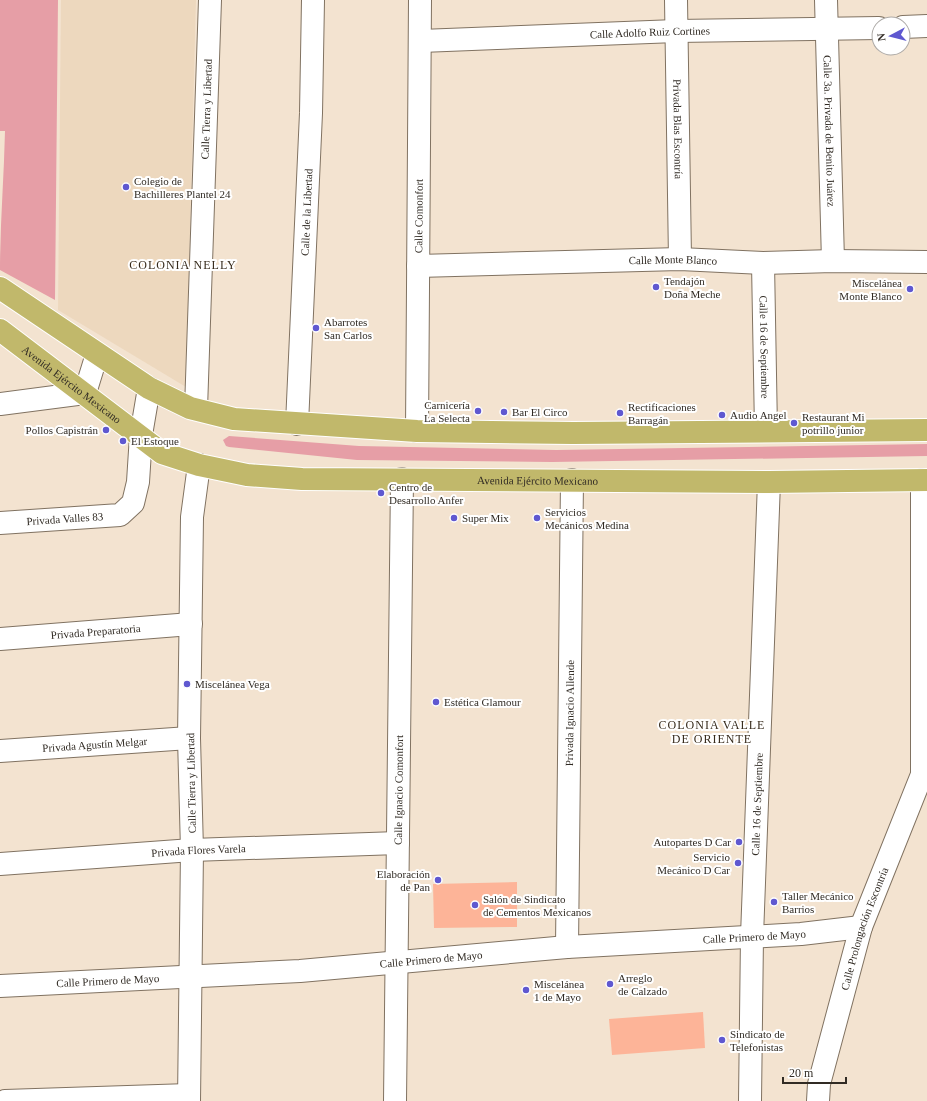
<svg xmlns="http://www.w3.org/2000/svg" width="927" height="1101" font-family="'Times New Roman',serif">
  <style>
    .built { fill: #edd8be }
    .green { fill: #e69ea6 }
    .building { fill: #fdb498 }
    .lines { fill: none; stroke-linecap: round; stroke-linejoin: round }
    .minor-casing { stroke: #807261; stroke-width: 24 }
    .major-casing { stroke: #fff; stroke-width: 24 }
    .minor { stroke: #fff; stroke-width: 22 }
    .major { stroke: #c1b86b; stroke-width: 22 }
    .poi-dot { fill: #5f58d0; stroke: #fff; stroke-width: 1.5 }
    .labels { text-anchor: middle; stroke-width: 4; stroke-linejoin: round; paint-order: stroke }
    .street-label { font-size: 11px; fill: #312b24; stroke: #fff }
    .poi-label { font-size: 11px; fill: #312b24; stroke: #fff; text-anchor: start }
    .neighbourhood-label { font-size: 12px; letter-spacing: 1px; fill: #372b1c; stroke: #fff }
  </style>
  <rect width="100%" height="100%" fill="#f3e3d0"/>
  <path class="built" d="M61,0H196L186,387L58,310Z"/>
  <g class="green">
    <path d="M0,0H58L55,300L0,270C0,224 4,178 5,131H0Z"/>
    <path d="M229,436L359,446L556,450L927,444V456L552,462L357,460L229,447L226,446L223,440Z"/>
  </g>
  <g class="building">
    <path d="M517,882V927L434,928L433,884Z"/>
    <path d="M703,1012L705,1048L612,1055L609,1019Z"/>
  </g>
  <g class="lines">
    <defs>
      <g id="minor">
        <path id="s1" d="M676,0L680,259"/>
        <path id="s2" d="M826,0L833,261"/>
        <path d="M903,27L927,26"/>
        <path id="s3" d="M421,41L676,31L879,28"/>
        <path id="s4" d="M763,263L766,430"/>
        <path id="s5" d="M418,266L680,259L763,263L833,261L927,262"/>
        <path d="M0,404L85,393L97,354"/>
        <path id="s6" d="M196,409L210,0"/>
        <path id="s7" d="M297,424L311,113L313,0"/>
        <path id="s8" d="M417,431L420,0"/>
        <path d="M922,480V771"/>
        <path id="s9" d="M0,523L120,515L133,503L138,482L141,435L149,388"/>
        <path id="s10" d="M0,639L191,624"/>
        <path id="s11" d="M0,751L189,738"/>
        <path id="s12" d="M0,864L192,850L398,843"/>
        <path id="s13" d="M567,947L572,480"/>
        <path id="s14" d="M0,986L300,971L567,947L801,934L861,927"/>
        <path d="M5,1101L189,1095"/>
        <path d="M189,1101L192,850L189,738L192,517L199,465"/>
        <path id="s15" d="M395,1101L402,479"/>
        <path id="s16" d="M750,1101L752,936L769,482"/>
        <path id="s17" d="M818,1101L819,1084L861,927L927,762"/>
      </g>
      <g id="major">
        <path d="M0,288L149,388L190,408L234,419L417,431L573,433L927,430"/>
        <path id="s18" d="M0,330L162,453L199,465L247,475L302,479L769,482L927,480"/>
      </g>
    </defs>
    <use href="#minor" class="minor-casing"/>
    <use href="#major" class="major-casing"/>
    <use href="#minor" class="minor"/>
    <use href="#major" class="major"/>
  </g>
  <g class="poi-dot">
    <circle cx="126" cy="187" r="4"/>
    <circle cx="656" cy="287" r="4"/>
    <circle cx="910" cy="289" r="4"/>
    <circle cx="316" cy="328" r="4"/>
    <circle cx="478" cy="411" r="4"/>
    <circle cx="504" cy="412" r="4"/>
    <circle cx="620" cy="413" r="4"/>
    <circle cx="722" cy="415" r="4"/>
    <circle cx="794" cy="423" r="4"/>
    <circle cx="106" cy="430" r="4"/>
    <circle cx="123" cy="441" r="4"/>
    <circle cx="381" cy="493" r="4"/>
    <circle cx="454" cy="518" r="4"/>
    <circle cx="537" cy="518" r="4"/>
    <circle cx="187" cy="684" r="4"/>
    <circle cx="436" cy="702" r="4"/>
    <circle cx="739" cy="842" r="4"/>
    <circle cx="738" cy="863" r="4"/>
    <circle cx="438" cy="880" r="4"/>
    <circle cx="774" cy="902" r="4"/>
    <circle cx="475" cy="905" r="4"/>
    <circle cx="610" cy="984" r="4"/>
    <circle cx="526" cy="990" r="4"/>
    <circle cx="722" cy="1040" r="4"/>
  </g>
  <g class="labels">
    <g class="street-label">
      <text dy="4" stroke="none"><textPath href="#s3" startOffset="229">Calle Adolfo Ruiz Cortines</textPath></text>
      <text dy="4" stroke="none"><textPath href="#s6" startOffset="300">Calle Tierra y Libertad</textPath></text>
      <text dy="4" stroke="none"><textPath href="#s1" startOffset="129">Privada Blas Escontría</textPath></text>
      <text dy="4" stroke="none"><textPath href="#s2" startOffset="131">Calle 3a. Privada de Benito Juárez</textPath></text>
      <text dy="4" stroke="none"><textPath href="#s7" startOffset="212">Calle de la Libertad</textPath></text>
      <text dy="4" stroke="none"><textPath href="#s8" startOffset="215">Calle Comonfort</textPath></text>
      <text dy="4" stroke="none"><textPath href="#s5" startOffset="255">Calle Monte Blanco</textPath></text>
      <text dy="4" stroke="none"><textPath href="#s4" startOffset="84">Calle 16 de Septiembre</textPath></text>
      <text dy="4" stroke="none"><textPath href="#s18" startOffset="90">Avenida Ejército Mexicano</textPath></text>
      <text dy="4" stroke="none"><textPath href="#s18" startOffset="582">Avenida Ejército Mexicano</textPath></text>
      <text dy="4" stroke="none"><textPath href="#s9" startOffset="65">Privada Valles 83</textPath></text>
      <text dy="4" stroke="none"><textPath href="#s10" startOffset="96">Privada Preparatoria</textPath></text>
      <text dy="4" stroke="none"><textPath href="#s13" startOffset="234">Privada Ignacio Allende</textPath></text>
      <text dy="4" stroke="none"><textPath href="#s11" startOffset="95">Privada Agustín Melgar</textPath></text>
      <text transform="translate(191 783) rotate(-91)" y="4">Calle Tierra y Libertad</text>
      <text dy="4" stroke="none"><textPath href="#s15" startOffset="311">Calle Ignacio Comonfort</textPath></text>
      <text dy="4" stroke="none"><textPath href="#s16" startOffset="297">Calle 16 de Septiembre</textPath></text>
      <text dy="4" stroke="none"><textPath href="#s12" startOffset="199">Privada Flores Varela</textPath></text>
      <text dy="4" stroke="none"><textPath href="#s17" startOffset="179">Calle Prolongación Escontría</textPath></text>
      <text dy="4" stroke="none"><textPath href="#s14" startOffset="756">Calle Primero de Mayo</textPath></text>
      <text dy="4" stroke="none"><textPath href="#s14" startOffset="432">Calle Primero de Mayo</textPath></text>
      <text dy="4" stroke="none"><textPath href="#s14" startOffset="108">Calle Primero de Mayo</textPath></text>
    </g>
    <g class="poi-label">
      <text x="134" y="185">Colegio de<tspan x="134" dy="13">Bachilleres Plantel 24</tspan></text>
      <text x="664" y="285">Tendajón<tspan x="664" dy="13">Doña Meche</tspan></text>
      <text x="902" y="287" text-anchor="end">Miscelánea<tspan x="902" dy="13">Monte Blanco</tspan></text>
      <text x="324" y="326">Abarrotes<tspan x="324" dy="13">San Carlos</tspan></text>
      <text x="470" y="409" text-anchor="end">Carnicería<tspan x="470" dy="13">La Selecta</tspan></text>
      <text x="628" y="411">Rectificaciones<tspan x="628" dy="13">Barragán</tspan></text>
      <text x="512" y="416">Bar El Circo</text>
      <text x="730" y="419">Audio Angel</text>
      <text x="802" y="421">Restaurant Mi<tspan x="802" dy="13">potrillo junior</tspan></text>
      <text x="98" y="434" text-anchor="end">Pollos Capistrán</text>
      <text x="131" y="445">El Estoque</text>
      <text x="389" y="491">Centro de<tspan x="389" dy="13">Desarrollo Anfer</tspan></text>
      <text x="545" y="516">Servicios<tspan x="545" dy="13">Mecánicos Medina</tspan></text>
      <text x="462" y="522">Super Mix</text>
      <text x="195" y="688">Miscelánea Vega</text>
      <text x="444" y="706">Estética Glamour</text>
      <text x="731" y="846" text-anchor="end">Autopartes D Car</text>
      <text x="730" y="861" text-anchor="end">Servicio<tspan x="730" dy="13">Mecánico D Car</tspan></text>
      <text x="430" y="878" text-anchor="end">Elaboración<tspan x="430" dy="13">de Pan</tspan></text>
      <text x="782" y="900">Taller Mecánico<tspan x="782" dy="13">Barrios</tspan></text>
      <text x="483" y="903">Salón de Sindicato<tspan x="483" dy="13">de Cementos Mexicanos</tspan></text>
      <text x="618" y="982">Arreglo<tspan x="618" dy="13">de Calzado</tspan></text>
      <text x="534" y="988">Miscelánea<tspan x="534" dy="13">1 de Mayo</tspan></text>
      <text x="730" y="1038">Sindicato de<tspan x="730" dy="13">Telefonistas</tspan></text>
    </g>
    <g class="neighbourhood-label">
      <text x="183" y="269">COLONIA NELLY</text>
      <text x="712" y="729">COLONIA VALLE<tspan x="712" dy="14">DE ORIENTE</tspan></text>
    </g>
  </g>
  <g transform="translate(891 36) rotate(263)"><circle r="19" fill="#ffffff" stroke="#adaaa7"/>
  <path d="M0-3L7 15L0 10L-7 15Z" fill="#5f58d0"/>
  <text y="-6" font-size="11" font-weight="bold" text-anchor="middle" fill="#312b24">N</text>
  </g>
  <path d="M783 1077v6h63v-6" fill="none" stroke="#312b24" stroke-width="2"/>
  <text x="789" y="1077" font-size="12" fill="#312b24" stroke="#ffffff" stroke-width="3" paint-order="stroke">20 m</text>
</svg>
